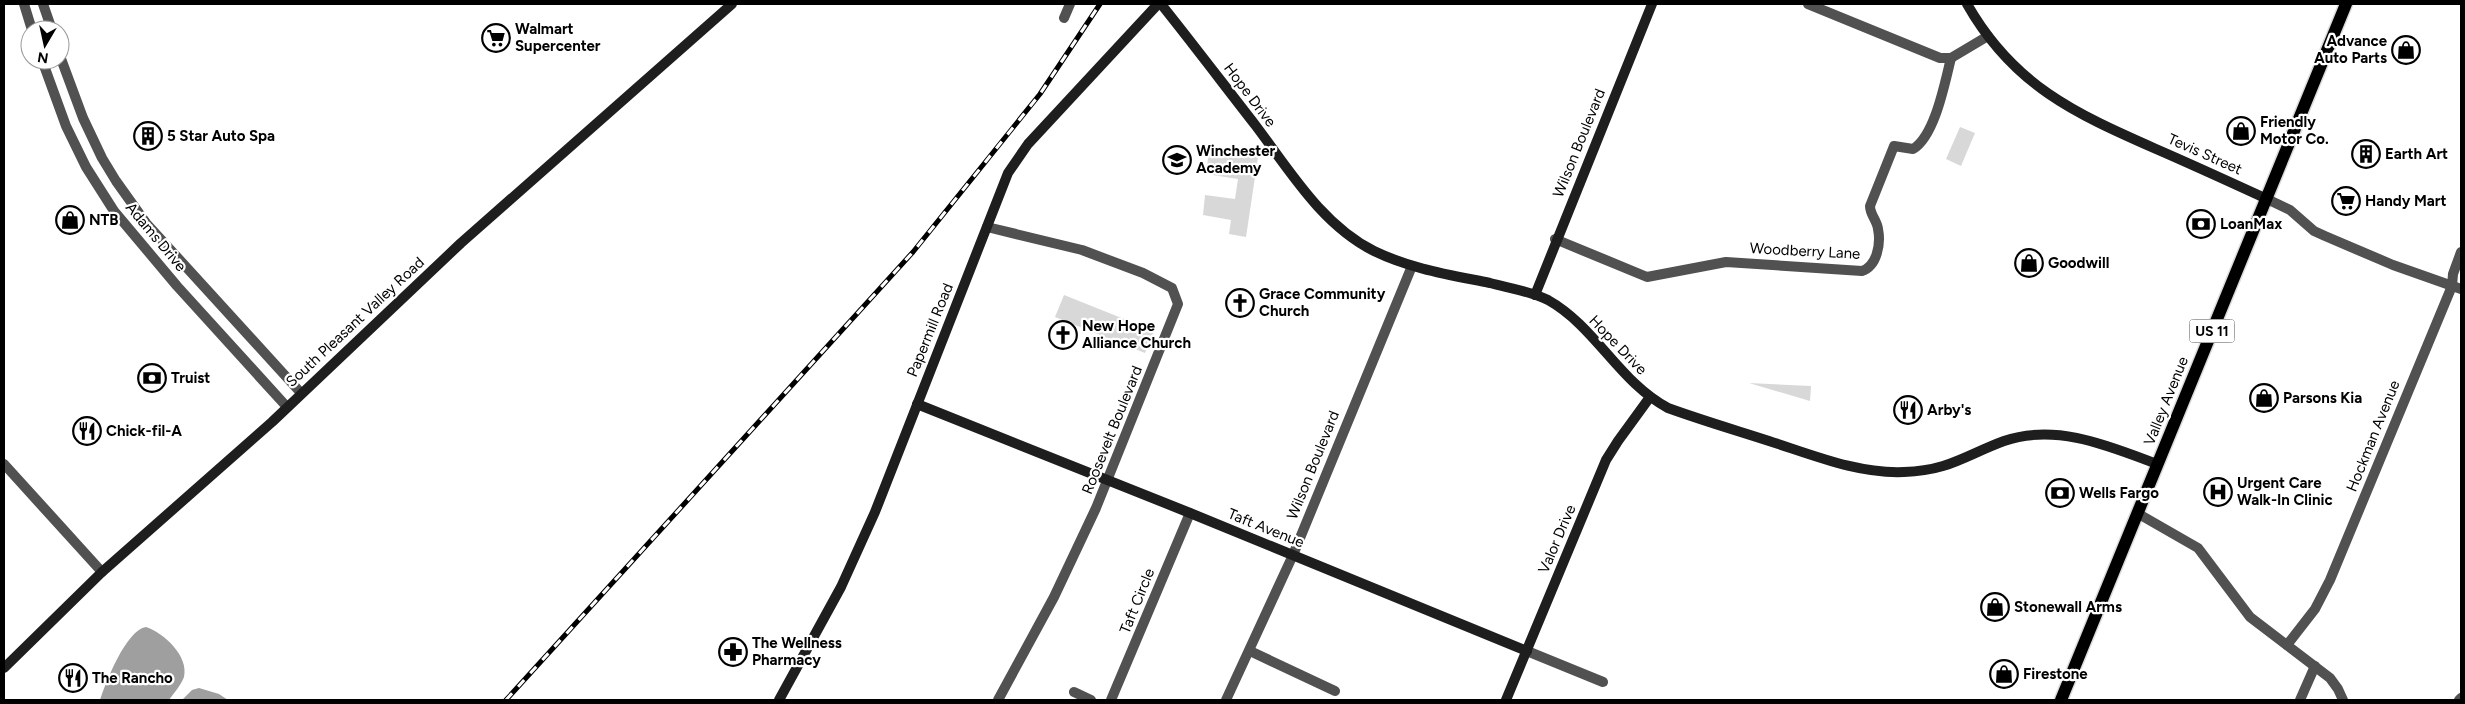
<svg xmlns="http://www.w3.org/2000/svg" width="2465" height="704" font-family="Figtree,sans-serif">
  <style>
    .green { fill: #d8d8d8 }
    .water { fill: #9f9f9f }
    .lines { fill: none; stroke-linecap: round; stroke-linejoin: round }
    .primary-casing { stroke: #dbdbdb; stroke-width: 15 }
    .street { stroke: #515151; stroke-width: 10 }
    .secondary { stroke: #1e1e1e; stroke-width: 10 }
    .primary { stroke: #000; stroke-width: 12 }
    .rail-casing { stroke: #000; stroke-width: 5 }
    .rail { stroke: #fff; stroke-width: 3; stroke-dasharray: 9; stroke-linecap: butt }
    .labels { text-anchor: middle; stroke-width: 4.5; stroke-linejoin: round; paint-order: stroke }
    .shield { fill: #fff; stroke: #4c4c4c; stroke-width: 1 }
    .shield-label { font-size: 14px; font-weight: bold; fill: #000 }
    .poi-label { font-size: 15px; font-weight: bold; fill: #000; stroke: #fff; text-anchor: start }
    .street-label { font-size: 15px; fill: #000; stroke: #fff }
  </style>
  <rect width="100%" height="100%" fill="#fff"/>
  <g class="green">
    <path d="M1960,127L1975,133L1961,166L1946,159Z"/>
    <path d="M1209,150L1258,157L1246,237L1229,234L1231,220L1203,215L1205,195L1235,199L1238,179L1206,174Z"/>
    <path d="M1064,295L1154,331L1145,353L1055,317Z"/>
    <path d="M1749,383L1811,386L1810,401Z"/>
  </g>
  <g class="water">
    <path d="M146,627C164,633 189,656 184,677C181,685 174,693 169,700H100C106,682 126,630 146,627Z"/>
    <path d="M199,688L219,694L228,700H182L192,690Z"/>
  </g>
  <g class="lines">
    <defs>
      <path id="primary" d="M2061,700L2346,4"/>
    </defs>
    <use href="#primary" class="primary-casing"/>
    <g class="street">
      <path d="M24,4L32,30"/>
      <path d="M43,4L52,30"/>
      <path d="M1808,4L1940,58H1951L1988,36"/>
      <path d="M1064,18L1070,4"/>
      <path d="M60,56L83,118L102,158L116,181L146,223L301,393"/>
      <path d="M42,60L66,126L86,167L114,211L177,286L287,407"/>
      <path d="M2267,199L2290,210L2314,231L2325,236L2393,265L2461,289"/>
      <path d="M987,227L1082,250L1143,273L1172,288L1178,304L1096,508L1054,597L998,700"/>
      <path d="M1555,239L1647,277L1726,262L1862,271C1877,266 1881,244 1878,229C1877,220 1870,215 1870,206L1894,146L1913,149C1935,136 1945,82 1951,58"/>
      <path d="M4,464L102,572"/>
      <path d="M2137,513L2198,548L2250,617L2330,678L2338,689L2343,700"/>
      <path d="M2287,645L2315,609L2330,580L2452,286L2453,274L2461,252"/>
      <path d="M1250,651L1335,691"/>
      <path d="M1527,651L1603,682"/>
      <path d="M1074,692L1091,700"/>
      <path d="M1111,700L1190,513"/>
      <path d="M1226,700L1293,555L1412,266"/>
      <path d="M2300,700L2315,666"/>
      <path d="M2459,700L2461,698"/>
    </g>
    <g class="secondary">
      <path d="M1161,4C1193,44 1224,85 1256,126C1290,171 1322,225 1374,251C1411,269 1451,275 1490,283C1509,288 1530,291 1548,300C1596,327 1619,382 1668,408C1701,420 1735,430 1769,441C1813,455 1858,474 1904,472C1948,471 1966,455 2004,441C2056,423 2109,446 2157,464"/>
      <path d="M1967,4C2013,85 2074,113 2156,149C2193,165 2230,182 2267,199"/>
      <path d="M1535,295L1652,4"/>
      <path d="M917,404L1190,513L1527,651"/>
      <path d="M4,668L102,572L272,422L461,243L732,4"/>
      <path d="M779,700L841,587L875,512L1008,173L1028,144L1158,4"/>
      <path d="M1506,700L1606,460L1618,441L1650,397"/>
    </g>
    <use href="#primary" class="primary"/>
    <defs>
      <path id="rail" d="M506,700L913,252L1040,94L1100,4"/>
    </defs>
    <use href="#rail" class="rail-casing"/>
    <use href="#rail" class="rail"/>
  </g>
  <defs>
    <symbol id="supermarket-ring" viewBox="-11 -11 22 22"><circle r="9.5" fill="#fff" stroke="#000" stroke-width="1.5"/><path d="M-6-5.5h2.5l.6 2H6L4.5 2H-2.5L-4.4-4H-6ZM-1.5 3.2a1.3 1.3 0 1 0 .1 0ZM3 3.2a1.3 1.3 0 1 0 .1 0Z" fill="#000"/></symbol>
    <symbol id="shop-ring" viewBox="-11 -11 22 22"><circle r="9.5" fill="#fff" stroke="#000" stroke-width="1.5"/><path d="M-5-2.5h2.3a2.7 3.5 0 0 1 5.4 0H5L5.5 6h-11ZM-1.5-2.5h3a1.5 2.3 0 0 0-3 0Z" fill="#000"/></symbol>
    <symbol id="building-ring" viewBox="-11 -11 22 22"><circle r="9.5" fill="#fff" stroke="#000" stroke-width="1.5"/><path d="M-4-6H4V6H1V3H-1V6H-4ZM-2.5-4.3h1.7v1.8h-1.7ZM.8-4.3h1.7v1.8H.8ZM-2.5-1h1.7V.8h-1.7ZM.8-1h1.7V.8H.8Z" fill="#000"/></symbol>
    <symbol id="school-ring" viewBox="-11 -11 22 22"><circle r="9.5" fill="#fff" stroke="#000" stroke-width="1.5"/><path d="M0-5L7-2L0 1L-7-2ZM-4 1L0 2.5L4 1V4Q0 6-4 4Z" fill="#000"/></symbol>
    <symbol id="bank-ring" viewBox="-11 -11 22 22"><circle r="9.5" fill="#fff" stroke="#000" stroke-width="1.5"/><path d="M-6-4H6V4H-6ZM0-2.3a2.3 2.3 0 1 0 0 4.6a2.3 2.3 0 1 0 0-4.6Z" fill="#000"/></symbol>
    <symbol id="church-ring" viewBox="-11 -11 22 22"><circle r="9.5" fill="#fff" stroke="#000" stroke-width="1.5"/><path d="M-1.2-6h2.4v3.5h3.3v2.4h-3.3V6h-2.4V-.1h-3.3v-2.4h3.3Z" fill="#000"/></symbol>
    <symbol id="restaurant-ring" viewBox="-11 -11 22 22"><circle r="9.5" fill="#fff" stroke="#000" stroke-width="1.5"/><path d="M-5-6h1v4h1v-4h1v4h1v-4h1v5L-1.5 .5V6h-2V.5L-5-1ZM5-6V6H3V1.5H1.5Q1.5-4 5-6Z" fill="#000"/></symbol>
    <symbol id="hospital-ring" viewBox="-11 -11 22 22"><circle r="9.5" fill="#fff" stroke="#000" stroke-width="1.5"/><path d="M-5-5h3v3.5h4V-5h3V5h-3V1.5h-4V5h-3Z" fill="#000"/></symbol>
    <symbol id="pharmacy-ring" viewBox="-11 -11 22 22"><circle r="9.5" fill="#fff" stroke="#000" stroke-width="1.5"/><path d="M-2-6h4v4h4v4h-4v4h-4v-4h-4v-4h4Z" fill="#000"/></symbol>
  </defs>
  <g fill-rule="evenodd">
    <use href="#supermarket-ring" x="480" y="22" width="32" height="32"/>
    <use href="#shop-ring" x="2390" y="34" width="32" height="32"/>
    <use href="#shop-ring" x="2225" y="115" width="32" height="32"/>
    <use href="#building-ring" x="132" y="120" width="32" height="32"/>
    <use href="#building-ring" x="2350" y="138" width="32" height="32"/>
    <use href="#school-ring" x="1161" y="144" width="32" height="32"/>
    <use href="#supermarket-ring" x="2330" y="185" width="32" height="32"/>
    <use href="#shop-ring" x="54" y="204" width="32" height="32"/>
    <use href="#bank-ring" x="2185" y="208" width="32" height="32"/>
    <use href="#shop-ring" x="2013" y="247" width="32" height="32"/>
    <use href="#church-ring" x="1224" y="287" width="32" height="32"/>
    <use href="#church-ring" x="1047" y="319" width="32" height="32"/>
    <use href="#bank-ring" x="136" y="362" width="32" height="32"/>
    <use href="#shop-ring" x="2248" y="382" width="32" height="32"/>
    <use href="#restaurant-ring" x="1892" y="394" width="32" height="32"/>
    <use href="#restaurant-ring" x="71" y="415" width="32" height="32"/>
    <use href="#hospital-ring" x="2202" y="476" width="32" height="32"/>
    <use href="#bank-ring" x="2044" y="477" width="32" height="32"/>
    <use href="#shop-ring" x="1979" y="591" width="32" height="32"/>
    <use href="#pharmacy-ring" x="717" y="636" width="32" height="32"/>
    <use href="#shop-ring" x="1988" y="658" width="32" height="32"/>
    <use href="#restaurant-ring" x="57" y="662" width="32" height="32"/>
  </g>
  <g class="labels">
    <rect class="shield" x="2189.5" y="319.5" width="45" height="23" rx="4"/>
    <g class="shield-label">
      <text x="2212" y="336">US 11</text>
    </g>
    <g class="poi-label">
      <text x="515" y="34">Walmart<tspan x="515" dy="17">Supercenter</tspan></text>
      <text x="2387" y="46" text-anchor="end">Advance<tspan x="2387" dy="17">Auto Parts</tspan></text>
      <text x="2260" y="127">Friendly<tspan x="2260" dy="17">Motor Co.</tspan></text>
      <text x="167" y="141">5 Star Auto Spa</text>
      <text x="1196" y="156">Winchester<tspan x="1196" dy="17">Academy</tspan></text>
      <text x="2385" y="159">Earth Art</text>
      <text x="2365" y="206">Handy Mart</text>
      <text x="89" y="225">NTB</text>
      <text x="2220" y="229">LoanMax</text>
      <text x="2048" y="268">Goodwill</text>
      <text x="1259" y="299">Grace Community<tspan x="1259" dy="17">Church</tspan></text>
      <text x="1082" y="331">New Hope<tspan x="1082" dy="17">Alliance Church</tspan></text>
      <text x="171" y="383">Truist</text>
      <text x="2283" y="403">Parsons Kia</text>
      <text x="1927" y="415">Arby's</text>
      <text x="106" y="436">Chick-fil-A</text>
      <text x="2237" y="488">Urgent Care<tspan x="2237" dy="17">Walk-In Clinic</tspan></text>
      <text x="2079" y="498">Wells Fargo</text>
      <text x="2014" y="612">Stonewall Arms</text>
      <text x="752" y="648">The Wellness<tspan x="752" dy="17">Pharmacy</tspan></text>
      <text x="2023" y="679">Firestone</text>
      <text x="92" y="683">The Rancho</text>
    </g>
    <g class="street-label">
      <text transform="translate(1250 95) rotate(53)" y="5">Hope Drive</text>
      <text transform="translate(1579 143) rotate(-68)" y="5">Wilson Boulevard</text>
      <text transform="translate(2205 154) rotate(24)" y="5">Tevis Street</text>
      <text transform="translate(156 237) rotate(50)" y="5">Adams Drive</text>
      <text transform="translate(1805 251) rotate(3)" y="5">Woodberry Lane</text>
      <text transform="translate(355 322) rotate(-43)" y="5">South Pleasant Valley Road</text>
      <text transform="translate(930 330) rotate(-68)" y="5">Papermill Road</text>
      <text transform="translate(1618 345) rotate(46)" y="5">Hope Drive</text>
      <text transform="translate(2166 401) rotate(-68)" y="5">Valley Avenue</text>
      <text transform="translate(1112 430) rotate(-68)" y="5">Roosevelt Boulevard</text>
      <text transform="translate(2373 436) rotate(-68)" y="5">Hockman Avenue</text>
      <text transform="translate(1313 465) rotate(-68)" y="5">Wilson Boulevard</text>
      <text transform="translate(1266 528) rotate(22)" y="5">Taft Avenue</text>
      <text transform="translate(1557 539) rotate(-67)" y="5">Valor Drive</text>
      <text transform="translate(1137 601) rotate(-68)" y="5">Taft Circle</text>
    </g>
  </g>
  <rect width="2465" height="704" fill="none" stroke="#000000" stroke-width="10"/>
  <g transform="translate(45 45) rotate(189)"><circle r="24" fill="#ffffff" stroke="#999999"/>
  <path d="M0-4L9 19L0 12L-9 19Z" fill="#000000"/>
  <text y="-8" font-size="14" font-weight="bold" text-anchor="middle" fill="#000000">N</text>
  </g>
</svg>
